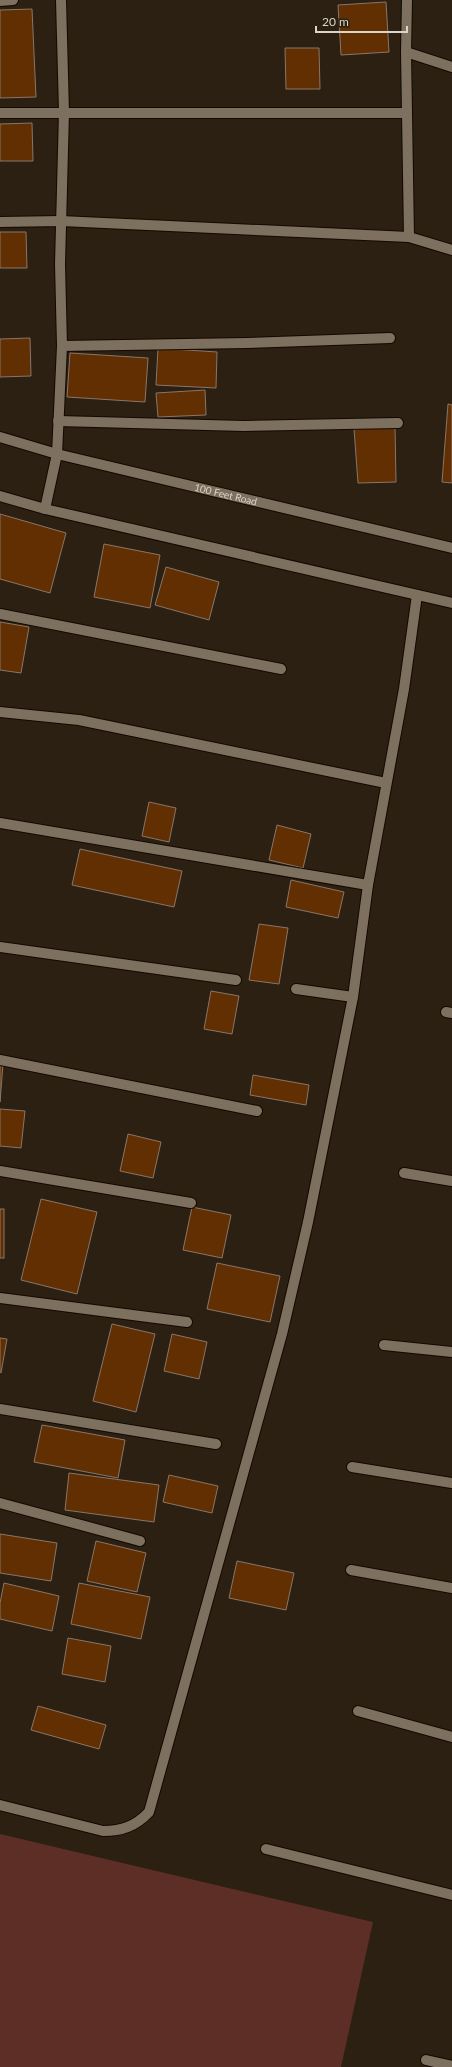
<svg xmlns="http://www.w3.org/2000/svg" width="452" height="2067" font-family="Lato,sans-serif">
  <style>
    .green { fill: #5c2e25 }
    .building { fill: #612f02; stroke: #89766a }
    .lines { fill: none; stroke-linecap: round; stroke-linejoin: round }
    .minor-casing { stroke: #130901; stroke-width: 12 }
    .secondary-casing { stroke: #130901; stroke-width: 12 }
    .minor { stroke: #7d705f; stroke-width: 10 }
    .secondary { stroke: #7d705f; stroke-width: 10 }
    .labels { text-anchor: middle; stroke-width: 3; stroke-linejoin: round; paint-order: stroke }
    .street-label { font-size: 10px; fill: #dbd4cb; stroke: #2b2011 }
  </style>
  <rect width="100%" height="100%" fill="#2b2011"/>
  <path class="green" d="M0,1834L373,1922L341,2067H0Z"/>
  <g class="building">
    <path d="M386,2L389,52L341,55L338,5Z"/>
    <path d="M32,9L36,97L0,98V10Z"/>
    <path d="M285,48H319L320,89H286Z"/>
    <path d="M32,123L33,161H0V124Z"/>
    <path d="M0,232H26L27,268H0Z"/>
    <path d="M30,338L31,376L0,377V339Z"/>
    <path d="M158,348L217,352L216,388L156,385Z"/>
    <path d="M70,353L148,358L145,402L67,397Z"/>
    <path d="M205,390L206,415L158,417L156,393Z"/>
    <path d="M448,404L452,405V483L442,482Z"/>
    <path d="M395,427L396,482L358,483L354,429Z"/>
    <path d="M0,514L66,533L50,593L0,579Z"/>
    <path d="M104,544L160,555L150,608L94,597Z"/>
    <path d="M166,567L219,582L209,620L155,605Z"/>
    <path d="M0,622L29,627L21,673L0,670Z"/>
    <path d="M149,802L176,808L169,842L142,836Z"/>
    <path d="M277,825L311,834L303,868L269,860Z"/>
    <path d="M80,849L182,871L174,907L72,885Z"/>
    <path d="M291,880L344,892L338,918L286,907Z"/>
    <path d="M259,924L288,928L279,984L249,980Z"/>
    <path d="M211,991L239,996L232,1034L204,1029Z"/>
    <path d="M0,1064H3L0,1102Z"/>
    <path d="M253,1075L309,1085L306,1105L250,1095Z"/>
    <path d="M0,1109L25,1111L21,1148L0,1146Z"/>
    <path d="M128,1134L161,1142L153,1178L120,1171Z"/>
    <path d="M41,1199L97,1212L77,1294L21,1280Z"/>
    <path d="M192,1207L231,1215L222,1258L183,1250Z"/>
    <rect x="0" y="1209" width="4" height="49"/>
    <path d="M217,1263L280,1276L270,1322L207,1309Z"/>
    <path d="M112,1324L155,1334L136,1412L93,1401Z"/>
    <path d="M172,1334L207,1342L199,1379L164,1371Z"/>
    <path d="M0,1338L7,1339L1,1373L0,1372Z"/>
    <path d="M42,1425L125,1440L118,1478L34,1462Z"/>
    <path d="M69,1473L159,1485L154,1522L65,1510Z"/>
    <path d="M169,1475L218,1486L212,1513L163,1502Z"/>
    <path d="M0,1534L57,1543L51,1581L0,1573Z"/>
    <path d="M96,1541L146,1553L137,1592L87,1581Z"/>
    <path d="M237,1561L294,1573L286,1610L229,1598Z"/>
    <path d="M4,1583L59,1596L52,1631L0,1619V1603Z"/>
    <path d="M79,1583L150,1597L141,1639L71,1624Z"/>
    <path d="M68,1638L111,1646L105,1682L62,1674Z"/>
    <path d="M38,1706L106,1725L99,1749L31,1730Z"/>
  </g>
  <g class="lines">
    <defs>
      <g id="minor">
        <path d="M407,0L406,52L409,237"/>
        <path d="M0,1L13,0"/>
        <path d="M406,52L452,67"/>
        <path d="M0,113H407"/>
        <path d="M0,222L61,221L409,237L452,250"/>
        <path d="M62,346L247,343L390,338"/>
        <path d="M58,421L244,426L398,423"/>
        <path d="M45,509L57,454L62,346L60,264L64,112L61,0"/>
        <path d="M0,614L281,669"/>
        <path d="M0,712L79,720L386,783"/>
        <path d="M0,823L368,885"/>
        <path d="M0,947L236,980"/>
        <path d="M296,989L353,997"/>
        <path d="M446,1012L452,1013"/>
        <path d="M0,1060L257,1111"/>
        <path d="M0,1171L191,1203"/>
        <path d="M404,1173L452,1181"/>
        <path d="M0,1298L187,1322"/>
        <path d="M384,1345L452,1352"/>
        <path d="M0,1409L216,1444"/>
        <path d="M352,1467L452,1483"/>
        <path d="M0,1503L140,1541"/>
        <path d="M351,1570L452,1588"/>
        <path d="M358,1711L452,1737"/>
        <path d="M0,1805L103,1831C122,1831 136,1826 149,1812L282,1334L308,1222L353,997L368,885L404,689L417,595"/>
        <path d="M266,1849L452,1895"/>
        <path d="M426,2060L452,2066"/>
      </g>
      <g id="secondary">
        <path id="s1" d="M0,437L57,454L452,548"/>
        <path d="M0,496L45,509L452,603"/>
      </g>
    </defs>
    <use href="#minor" class="minor-casing"/>
    <use href="#secondary" class="secondary-casing"/>
    <use href="#minor" class="minor"/>
    <use href="#secondary" class="secondary"/>
  </g>
  <g class="labels">
    <g class="street-label">
      <text dy="4" stroke="none"><textPath href="#s1" startOffset="233">100 Feet Road</textPath></text>
    </g>
  </g>
  <path d="M316 26v6h91v-6" fill="none" stroke="#dbd4cb" stroke-width="2"/>
  <text x="322" y="26" font-size="12" fill="#dbd4cb" stroke="#2b2011" stroke-width="3" paint-order="stroke">20 m</text>
</svg>
